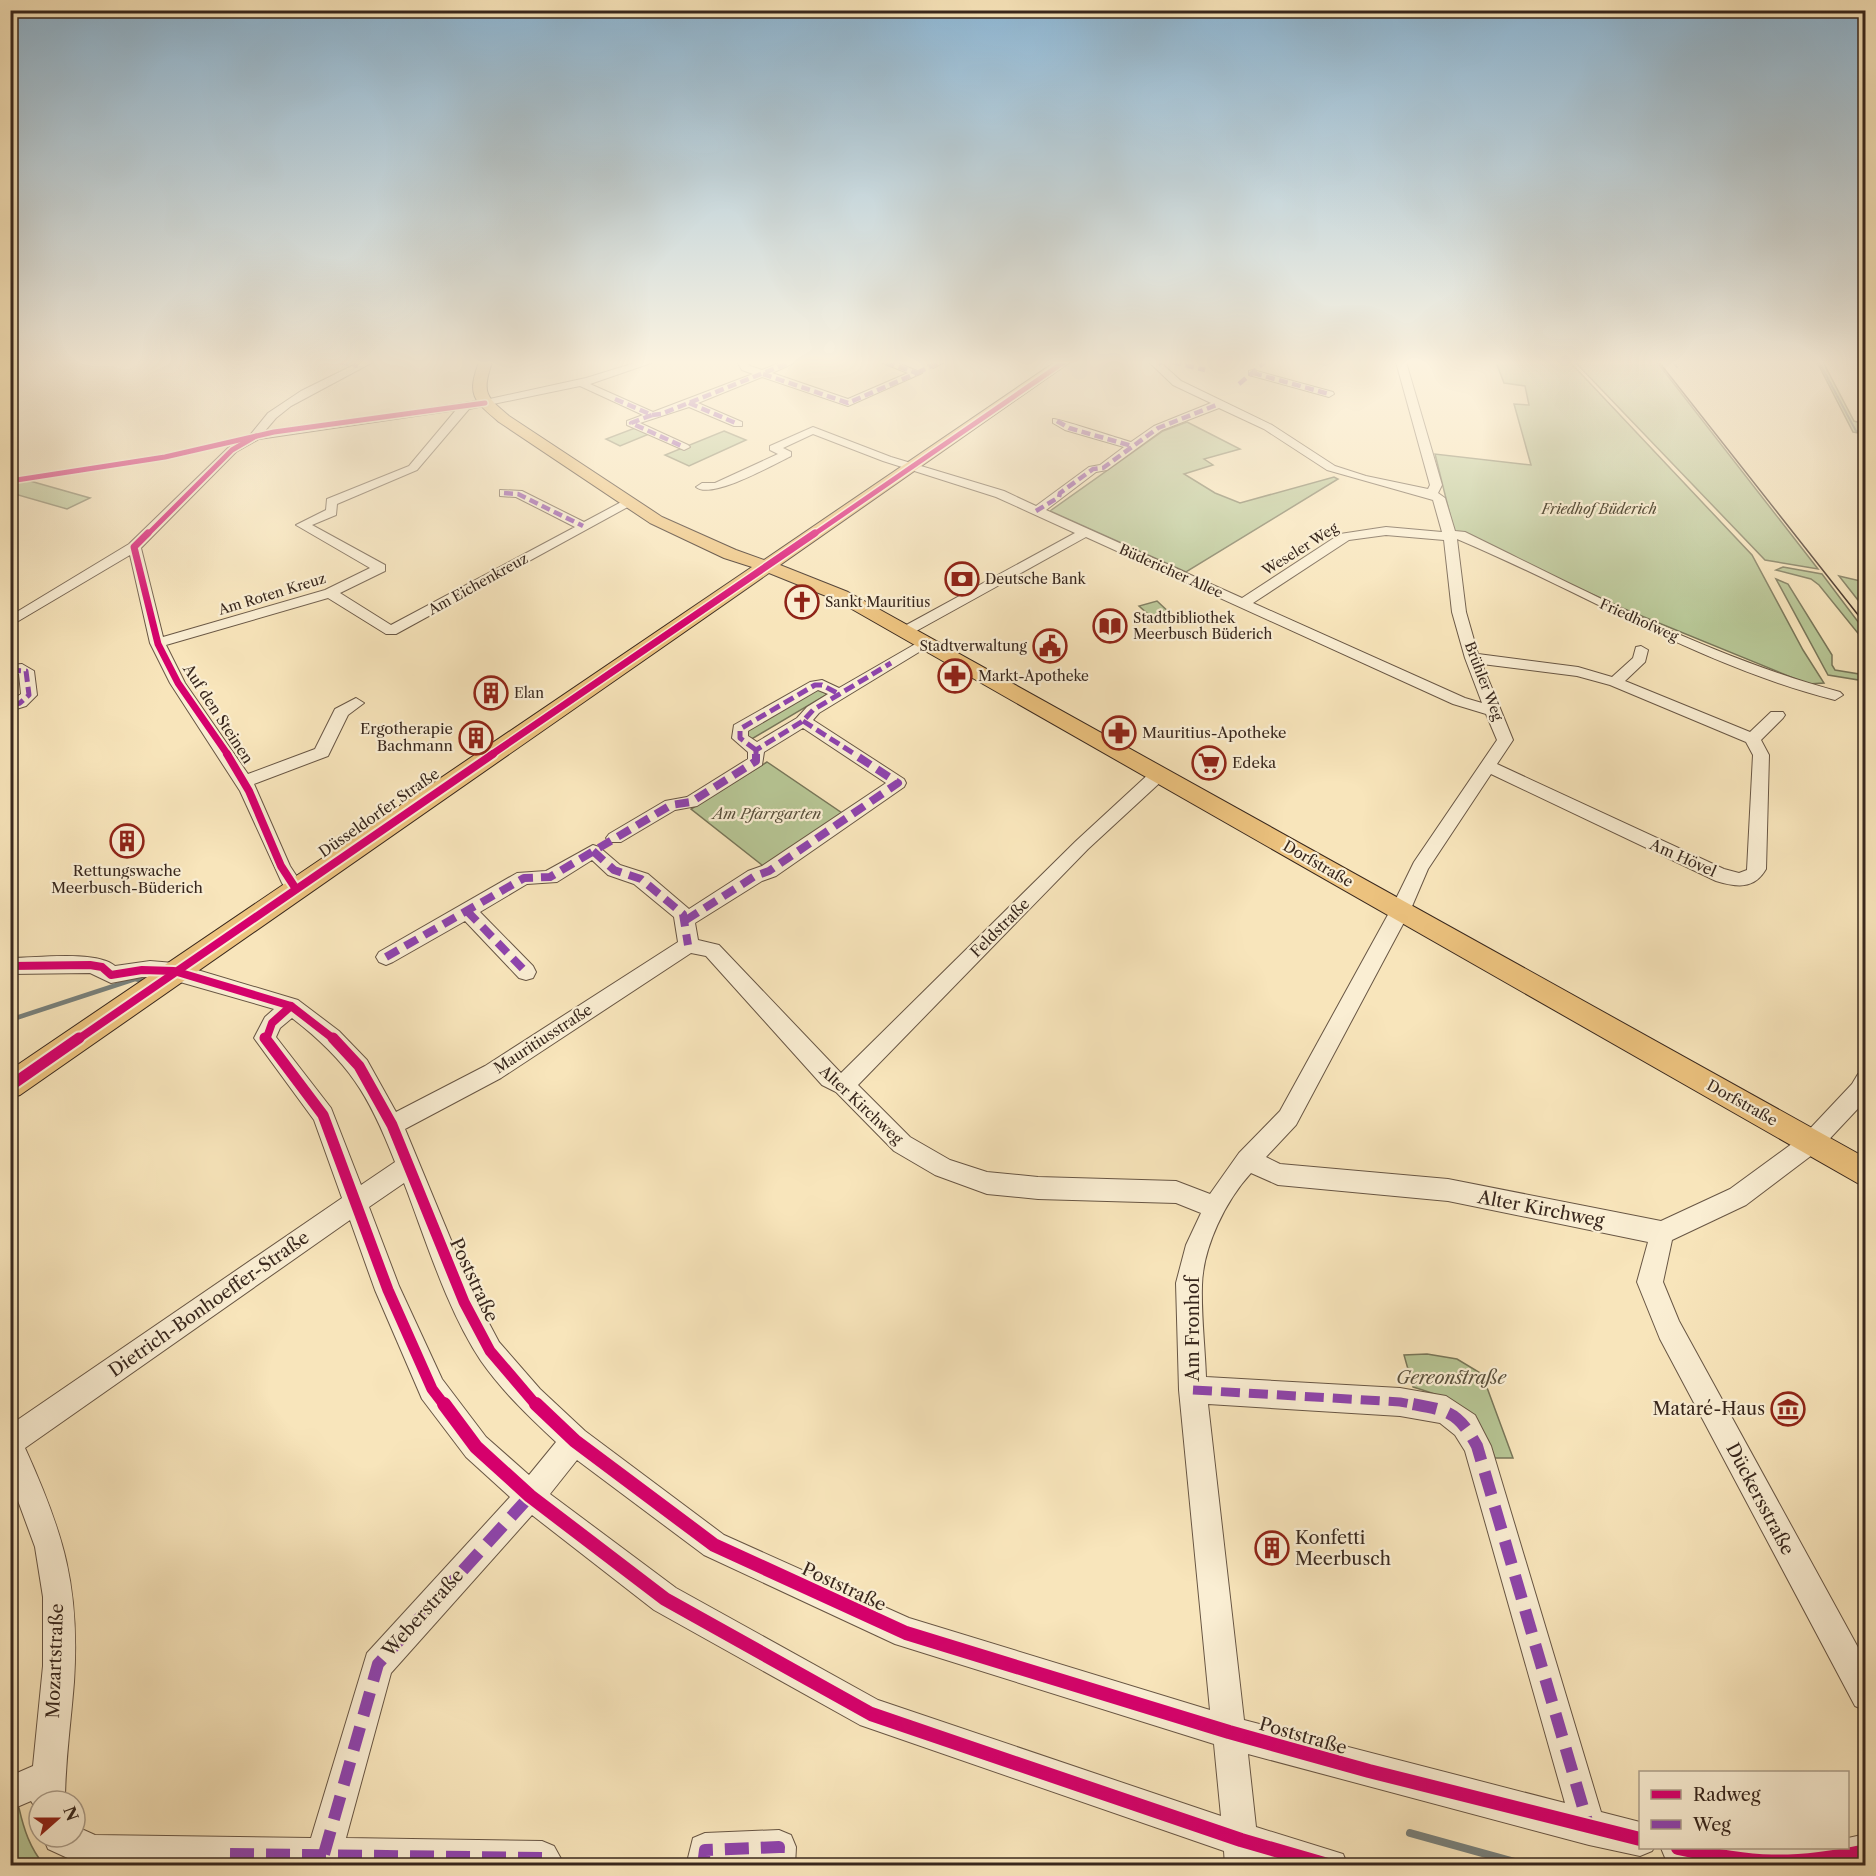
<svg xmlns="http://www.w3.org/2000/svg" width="1876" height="1876" font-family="'Libre Caslon Text',serif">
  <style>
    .green { fill: #b7c695; stroke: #787659; stroke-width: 1.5 }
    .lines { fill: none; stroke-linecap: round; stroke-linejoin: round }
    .stream-far2 { stroke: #78807b; stroke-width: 2 }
    .stream-far1 { stroke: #78807b; stroke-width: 4.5 }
    .stream { stroke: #78807b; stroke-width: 8 }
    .minor-casing { stroke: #685644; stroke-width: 2 }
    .major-casing { stroke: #38271d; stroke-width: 2 }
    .minor { fill: #faeed3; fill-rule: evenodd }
    .major { fill: #ecc27e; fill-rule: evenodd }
    .tram { stroke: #38271d; stroke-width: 1.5 }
    .quiet-far4 { stroke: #8e44ad; stroke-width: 4.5; stroke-dasharray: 9 4.5; stroke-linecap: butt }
    .quiet-far3 { stroke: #8e44ad; stroke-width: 5; stroke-dasharray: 11 5; stroke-linecap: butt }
    .quiet-far2 { stroke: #8e44ad; stroke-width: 8; stroke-dasharray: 14 8; stroke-linecap: butt }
    .quiet-far1 { stroke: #8e44ad; stroke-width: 9; stroke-dasharray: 19 9; stroke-linecap: butt }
    .quiet { stroke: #8e44ad; stroke-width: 12; stroke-dasharray: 24 12; stroke-linecap: butt }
    .cycleway-far4-casing { stroke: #faeed3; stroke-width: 8 }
    .cycleway-far3-casing { stroke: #faeed3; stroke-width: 10 }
    .cycleway-far2-casing { stroke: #faeed3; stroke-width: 12 }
    .cycleway-far1-casing { stroke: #faeed3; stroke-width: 15 }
    .cycleway-casing { stroke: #faeed3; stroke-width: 18 }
    .cycleway-far4 { stroke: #d6006c; stroke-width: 5 }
    .cycleway-far3 { stroke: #d6006c; stroke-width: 7 }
    .cycleway-far2 { stroke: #d6006c; stroke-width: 8 }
    .cycleway-far1 { stroke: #d6006c; stroke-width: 11 }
    .cycleway { stroke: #d6006c; stroke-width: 14 }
    .labels { text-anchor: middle; stroke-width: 4.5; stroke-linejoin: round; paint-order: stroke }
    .far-park-label { font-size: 14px; font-style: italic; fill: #584f3b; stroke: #faeed3 }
    .far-street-label { font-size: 14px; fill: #38271d; stroke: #faeed3 }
    .far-poi-label { font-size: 14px; fill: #38271d; stroke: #faeed3; text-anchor: start }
    .street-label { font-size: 15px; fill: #38271d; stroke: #faeed3 }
    .poi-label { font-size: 15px; fill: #38271d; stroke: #faeed3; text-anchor: start }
    .park-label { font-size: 15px; font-style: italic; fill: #584f3b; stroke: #faeed3 }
    .near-street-label { font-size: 18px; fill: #38271d; stroke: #faeed3 }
    .near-park-label { font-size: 18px; font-style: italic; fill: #584f3b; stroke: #faeed3 }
    .near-poi-label { font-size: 18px; fill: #38271d; stroke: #faeed3; text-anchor: end }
  </style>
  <rect width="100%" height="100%" fill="#f8e5bb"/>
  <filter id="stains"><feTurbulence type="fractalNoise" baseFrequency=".00333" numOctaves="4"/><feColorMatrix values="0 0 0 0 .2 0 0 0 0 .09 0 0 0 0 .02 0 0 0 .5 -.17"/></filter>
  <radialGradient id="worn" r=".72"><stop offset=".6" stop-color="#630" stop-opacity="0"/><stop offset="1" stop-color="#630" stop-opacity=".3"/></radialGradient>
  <g class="green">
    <path d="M1496,362H1570L1752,555L1803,650L1824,683L1808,684L1622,608L1454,531L1435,454L1531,465L1514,404L1529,405L1525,386L1504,383Z"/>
    <path d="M1575,362H1657L1818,569L1765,560Z"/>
    <path d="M1817,362H1823L1854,421L1865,424V434L1853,432Z"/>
    <path d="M1187,422L1240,449L1204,459L1213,465L1184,474L1215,493L1240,503L1334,477L1338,479L1186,572L1050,511L1163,431Z"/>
    <path d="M635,428L649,434L620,446L606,439Z"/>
    <path d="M724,431L746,440L689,466L665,455Z"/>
    <path d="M23,479L90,498L67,509L15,494L11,497V481Z"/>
    <path d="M1783,567L1822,574L1865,631V642L1819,585L1811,579L1776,570Z"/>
    <path d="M1839,576L1865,582V609Z"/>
    <path d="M1776,579L1788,584L1832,655V665L1835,670L1865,675V681L1828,675Z"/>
    <path d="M1157,601L1174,617L1157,622L1139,606Z"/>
    <path d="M814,689L825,691L826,695L750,740L744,731Z"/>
    <path d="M767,762L845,815L767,869L691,809Z"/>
    <path d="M1427,1354L1457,1359L1482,1374L1513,1458H1495C1477,1410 1462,1402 1413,1387L1404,1355Z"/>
    <path d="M10,1807L19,1808C24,1830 30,1848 44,1865H11Z"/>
  </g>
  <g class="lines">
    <g class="stream-far2">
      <path d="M1673,362L1677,367"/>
      <path d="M1819,362L1856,431L1866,433"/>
    </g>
    <path class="stream-far1" d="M10,1020L135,979L144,981"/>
    <path class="stream" d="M1410,1833L1529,1866"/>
    <defs>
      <g id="minor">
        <path d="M360,362H373L291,406L276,418L264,432L485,400L586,378L638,362H654L590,384L653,412L753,374L742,370L737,362H747L750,366L762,370L782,362H796L772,373L848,399L908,373L880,362H895L922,373L848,406L762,377L698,403L742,422V426H734L689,407L640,423L688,445L690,447L684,450L627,425V421L643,415L580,386L469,409L417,470L337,504L336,515L312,525L385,565V571L340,593L391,625L575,527L516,497L500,496V490L522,491L584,522L625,500L635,503L396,634H386L328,598L166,645L185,683L248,774L315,749L335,709L356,698L364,703L348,715L328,756L254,784L290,866L305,889L303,894C291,897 288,892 282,883L240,791L170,683L150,643L130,555L10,626V616L129,544L228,448L251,434L268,413L301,391ZM456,410L409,466L327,499L326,510L296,525L370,568L325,590L163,637L141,548L236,452L259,439Z"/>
        <path d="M931,362H944L933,368L928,365Z"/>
        <path d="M1149,362H1160L1181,381L1272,425L1335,466L1366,476L1428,489L1430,485L1396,362H1406L1442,485L1438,493L1445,498L1455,531L1465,532C1586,591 1709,657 1840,692L1843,695L1835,700C1701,666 1583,592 1457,539L1466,612L1478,654L1578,667L1612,677L1633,658L1636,647L1641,646L1648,650L1645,662L1625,681L1750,732L1771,712H1783L1785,715L1783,718L1761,740L1769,755L1766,869C1754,890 1736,887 1716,881L1491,774L1428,869L1410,911L1296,1125L1266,1157L1280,1164L1448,1179L1661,1221L1730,1189L1804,1135L1852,1084L1858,1074L1866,1072V1100L1820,1149L1746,1205L1672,1240L1663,1282L1679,1321L1866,1662V1711L1855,1706L1660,1339L1637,1282L1648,1242L1448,1201L1278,1185L1251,1173C1226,1200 1203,1247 1202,1285C1201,1316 1205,1347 1206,1377L1400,1388L1446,1396L1475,1415L1491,1446L1601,1812L1640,1822V1848H1654L1652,1851L1640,1856L1589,1845L1248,1754L1256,1827L1343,1854L1348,1866H1269L1260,1863V1866H1225L1224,1851L860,1725L654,1610L532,1515L391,1673L346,1838L542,1841L554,1846L565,1866H85L48,1849L43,1837H75V1826L95,1835L311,1838L367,1653L510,1497L466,1457L422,1399L375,1290L350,1220L25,1448C64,1534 80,1587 74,1682C71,1722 65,1761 65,1801H39V1814L31,1801L10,1810V1776L33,1766L43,1666V1597L35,1547L10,1479V1425L342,1198L314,1120L254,1038L265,1017L274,1009L166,978L142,977L111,983L90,973L10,974V958C36,958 96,950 115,966L150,961L174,963L298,1000L339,1031L367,1060L396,1112L485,1066L678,942L674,917L634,884L608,875L592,860L557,882L527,884L480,912L533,966L536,972L533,978L526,980L519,978L465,921L393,962L386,965L379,962L376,957L379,952L517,873L546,871L593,845L599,847L620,865L648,874L689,909L748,871L762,866L886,783L803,728L764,752L762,765L697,806L675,810L621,842H609L606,838L609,834L665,801L687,797L748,759V752L732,738L734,725L810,682L822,680L839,688L924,639L929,640L931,643L929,646L819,713L813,720L904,779L906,783L904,787L776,876L762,881L695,923L698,940L719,945L841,1073L1076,841L1153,770H1165L1167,774L1165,778L1088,849L858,1085L910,1137L950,1160L987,1172L1038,1177L1176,1181L1210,1194L1239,1153L1280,1111L1390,911L1414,862L1497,740L1486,714L1453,704L1086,537L909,635H899L897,632L899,629L1075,533L996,497L883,461L813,434L783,448L791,452V456C773,465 711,500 696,487L702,483H715L778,454L770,450V446L813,427L891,457L1004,491L1036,506L1089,467L1100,465L1124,447L1065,430L1053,423V419C1057,418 1120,439 1131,442L1154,426L1211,403L1173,385ZM1219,408L1264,429L1327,470L1433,500L1442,532L1386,527L1340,534L1242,598L1046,510L1096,472L1107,470L1162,430ZM1386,535L1444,540L1452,612L1465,658L1482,703L1465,698L1253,603L1349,540ZM1482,664L1577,676L1610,685L1746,742L1753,755L1747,870L1739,873L1724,869L1497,764L1513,740ZM818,690L828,694L807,707L797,718L757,742L748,736V731ZM691,953L706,956L822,1085L836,1092L894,1151L935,1175L987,1194L1038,1199L1176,1203L1201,1213L1186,1245L1176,1283L1179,1390L1210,1710L909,1618L724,1535L585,1431L540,1389L499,1342L473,1293L405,1129L501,1078ZM292,1018C349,1062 369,1095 395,1162L361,1185L331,1108L276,1037L280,1028ZM404,1183C426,1240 447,1310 481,1361C502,1391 529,1417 556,1442L529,1475L486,1437L442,1379L399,1286L369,1207ZM1208,1404L1400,1416L1440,1423L1455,1435L1465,1451L1565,1803L1244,1720ZM577,1460L704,1555L895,1644L1214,1744L1221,1816L878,1700L676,1588L550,1494Z"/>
        <path d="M1314,362H1331L1326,365Z"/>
        <path d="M1253,370L1333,392L1334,394L1329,397L1249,375V371Z"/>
        <path d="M22,664L34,671L37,695L26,706L10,711V701L21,694L19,674H10V665Z"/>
        <path d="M779,1830L791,1835L796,1847L795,1866H686L693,1838L705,1833Z"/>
        <path d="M1866,1834V1866H1679L1666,1860L1661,1848H1848V1838Z"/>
      </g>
      <path id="major" d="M479,362H492C482,393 485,396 509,416L662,517L736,550L764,560L1055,362H1070L780,565L848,592L1866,1158V1188L836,600L769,573L20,1095L10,1098V1070L752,567L724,558L650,523L499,422C473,400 467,395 479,362Z"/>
    </defs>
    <use href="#minor" class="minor-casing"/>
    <use href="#major" class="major-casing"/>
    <use href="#minor" class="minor"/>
    <use href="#major" class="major"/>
    <path class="tram" d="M1659,362L1866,625"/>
    <g class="quiet-far4">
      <path d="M340,362L358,366"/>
      <path d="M1172,362L1205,370"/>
      <path d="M1319,362H1326"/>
      <path d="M1158,364L1162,362"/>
      <path d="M917,373L939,362"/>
      <path d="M1253,373L1329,394"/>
      <path d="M763,374L848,403L917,373L885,362"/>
      <path d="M1239,384L1265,362"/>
      <path d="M615,399L652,415L631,423L684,447"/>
      <path d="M689,403L738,424"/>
      <path d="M652,415L661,414L791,362"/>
      <path d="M1057,421L1069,428L1132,446"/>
      <path d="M504,493L518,494L583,526"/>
      <path d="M1036,511L1059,497L1060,493L1093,469L1103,468L1158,428L1219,404"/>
    </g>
    <g class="quiet-far3">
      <path d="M10,670L26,671L29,695L20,703L10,706"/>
      <path d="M803,721L856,755"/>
      <path d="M756,750L740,738V729L815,685H822L839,694"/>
      <path d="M756,755V750L803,721L813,710L891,663"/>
    </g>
    <g class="quiet-far2">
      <path d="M593,851L614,870L641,879L683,914L688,945"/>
      <path d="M467,911L526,972"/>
      <path d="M686,920L755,876L769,871L898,783L854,754"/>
      <path d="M386,957L524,878L550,877L671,805L691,802L756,761V754"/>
    </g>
    <path class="quiet-far1" d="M1193,1390L1400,1402L1422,1406"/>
    <g class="quiet">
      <path d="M1413,1404C1450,1411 1458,1412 1477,1446L1589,1828"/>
      <path d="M230,1854L542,1858L548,1866"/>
      <path d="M324,1854L378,1664L530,1496"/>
      <path d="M703,1866L705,1850L779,1847L778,1866"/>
    </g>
    <defs>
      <g id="cycleway-far4">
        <path d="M10,481L165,457L274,432L485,403"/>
        <path d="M147,535L232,450L256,436"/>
        <path d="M813,535L1064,362"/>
      </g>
      <g id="cycleway-far3">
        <path d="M148,533L134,547L158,644L178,683L228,755"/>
        <path d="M491,755L815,533"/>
      </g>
      <g id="cycleway-far2">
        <path d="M227,754L249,791L281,866L296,889"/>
        <path d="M10,966L90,965L102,967L111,975L142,970L174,971L291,1006L335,1040"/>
        <path d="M77,1040L493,754"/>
        <path d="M266,1040L272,1023L291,1006"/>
      </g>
      <g id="cycleway-far1">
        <path d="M265,1038L323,1115L388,1290L432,1389L445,1406"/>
        <path d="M333,1038L359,1066L392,1125L464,1302L490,1351L537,1406"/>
        <path d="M10,1086L79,1038"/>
      </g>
      <g id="cycleway">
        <path d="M444,1404L476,1447L530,1496L665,1599L871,1714L1241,1840L1331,1866"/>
        <path d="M536,1404L575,1441L714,1545L906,1633L1229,1732L1369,1771L1640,1839"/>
        <path d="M1678,1848C1752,1864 1791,1867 1866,1851"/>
      </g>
    </defs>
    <use href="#cycleway-far4" class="cycleway-far4-casing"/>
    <use href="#cycleway-far3" class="cycleway-far3-casing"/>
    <use href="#cycleway-far2" class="cycleway-far2-casing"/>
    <use href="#cycleway-far1" class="cycleway-far1-casing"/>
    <use href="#cycleway" class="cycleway-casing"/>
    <use href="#cycleway-far4" class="cycleway-far4"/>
    <use href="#cycleway-far3" class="cycleway-far3"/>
    <use href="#cycleway-far2" class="cycleway-far2"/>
    <use href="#cycleway-far1" class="cycleway-far1"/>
    <use href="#cycleway" class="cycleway"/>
  </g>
  <linearGradient id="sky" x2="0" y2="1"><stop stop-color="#8cb7d6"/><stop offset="0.58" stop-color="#fcf3e0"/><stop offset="1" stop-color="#fcf3e0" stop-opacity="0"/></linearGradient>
  <rect width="1876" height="625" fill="url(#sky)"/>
  <defs>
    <symbol id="bank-ring" viewBox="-11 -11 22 22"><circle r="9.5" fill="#faeed3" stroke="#8f2418" stroke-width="1.5"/><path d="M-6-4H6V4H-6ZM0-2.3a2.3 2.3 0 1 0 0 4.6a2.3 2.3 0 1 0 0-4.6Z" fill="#8f2418"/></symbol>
    <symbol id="church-ring" viewBox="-11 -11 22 22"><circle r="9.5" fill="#faeed3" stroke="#8f2418" stroke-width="1.5"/><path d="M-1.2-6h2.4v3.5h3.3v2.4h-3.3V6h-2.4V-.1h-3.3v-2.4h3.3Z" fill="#8f2418"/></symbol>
    <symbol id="library-ring" viewBox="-11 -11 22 22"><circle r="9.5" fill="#faeed3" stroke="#8f2418" stroke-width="1.5"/><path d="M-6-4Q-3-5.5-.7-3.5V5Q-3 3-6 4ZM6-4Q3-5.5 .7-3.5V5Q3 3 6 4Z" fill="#8f2418"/></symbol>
    <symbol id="civic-ring" viewBox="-11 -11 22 22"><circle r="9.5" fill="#faeed3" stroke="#8f2418" stroke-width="1.5"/><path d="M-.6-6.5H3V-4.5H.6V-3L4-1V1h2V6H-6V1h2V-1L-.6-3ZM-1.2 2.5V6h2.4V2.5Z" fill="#8f2418"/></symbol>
    <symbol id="pharmacy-ring" viewBox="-11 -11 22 22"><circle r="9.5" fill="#faeed3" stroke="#8f2418" stroke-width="1.5"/><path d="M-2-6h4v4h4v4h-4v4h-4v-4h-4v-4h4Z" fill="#8f2418"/></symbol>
    <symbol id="building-ring" viewBox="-11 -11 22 22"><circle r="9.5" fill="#faeed3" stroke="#8f2418" stroke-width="1.5"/><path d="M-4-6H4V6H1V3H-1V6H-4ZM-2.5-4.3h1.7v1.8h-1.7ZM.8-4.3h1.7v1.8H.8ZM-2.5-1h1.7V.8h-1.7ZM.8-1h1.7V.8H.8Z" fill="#8f2418"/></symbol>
    <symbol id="supermarket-ring" viewBox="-11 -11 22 22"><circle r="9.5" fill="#faeed3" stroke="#8f2418" stroke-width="1.5"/><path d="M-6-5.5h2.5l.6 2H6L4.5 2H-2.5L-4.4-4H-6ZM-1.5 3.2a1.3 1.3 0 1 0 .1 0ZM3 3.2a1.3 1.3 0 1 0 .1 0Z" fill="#8f2418"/></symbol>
    <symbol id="museum-ring" viewBox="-11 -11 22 22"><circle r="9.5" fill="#faeed3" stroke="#8f2418" stroke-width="1.5"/><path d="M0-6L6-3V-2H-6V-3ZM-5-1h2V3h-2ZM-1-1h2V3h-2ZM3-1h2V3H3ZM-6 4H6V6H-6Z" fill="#8f2418"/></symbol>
  </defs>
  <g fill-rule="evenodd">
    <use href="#bank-ring" x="943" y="560" width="38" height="38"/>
    <use href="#church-ring" x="783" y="583" width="38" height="38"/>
    <use href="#library-ring" x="1091" y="607" width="38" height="38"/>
    <use href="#civic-ring" x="1031" y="627" width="38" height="38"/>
    <use href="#pharmacy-ring" x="936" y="657" width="38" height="38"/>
    <use href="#building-ring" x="472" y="674" width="38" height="38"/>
    <use href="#pharmacy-ring" x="1100" y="714" width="38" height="38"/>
    <use href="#building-ring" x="457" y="719" width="38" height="38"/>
    <use href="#supermarket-ring" x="1190" y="744" width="38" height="38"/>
    <use href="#building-ring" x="108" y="822" width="38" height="38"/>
    <use href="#museum-ring" x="1769" y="1390" width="38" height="38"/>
    <use href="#building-ring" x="1253" y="1529" width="38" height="38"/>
  </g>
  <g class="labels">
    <g class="far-park-label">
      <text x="1599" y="514">Friedhof Büderich</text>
    </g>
    <g class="far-street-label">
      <text transform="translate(1300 549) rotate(-32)" y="5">Weseler Weg</text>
      <text transform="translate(1171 571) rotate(24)" y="5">Büdericher Allee</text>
      <text transform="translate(478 584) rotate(-29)" y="5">Am Eichenkreuz</text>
      <text transform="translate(272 594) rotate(-17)" y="5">Am Roten Kreuz</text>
      <text transform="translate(1639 620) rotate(24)" y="5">Friedhofweg</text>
      <text transform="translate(1484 681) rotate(69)" y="5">Brühler Weg</text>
    </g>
    <g class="far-poi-label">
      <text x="985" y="584">Deutsche Bank</text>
      <text x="825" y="607">Sankt Mauritius</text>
      <text x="1133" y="623">Stadtbibliothek<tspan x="1133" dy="16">Meerbusch Büderich</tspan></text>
      <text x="1027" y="651" text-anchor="end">Stadtverwaltung</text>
      <text x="978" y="681">Markt-Apotheke</text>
      <text x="514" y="698">Elan</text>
    </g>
    <g class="street-label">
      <text transform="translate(218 714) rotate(57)" y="5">Auf den Steinen</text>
      <text transform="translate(379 813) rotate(-35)" y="5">Düsseldorfer Straße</text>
      <text transform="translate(1683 858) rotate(24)" y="5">Am Hövel</text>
      <text transform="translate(1318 864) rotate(30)" y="5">Dorfstraße</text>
      <text transform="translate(1000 928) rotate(-45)" y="5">Feldstraße</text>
      <text transform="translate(543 1039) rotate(-33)" y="5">Mauritiusstraße</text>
      <text transform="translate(1742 1103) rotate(29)" y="5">Dorfstraße</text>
      <text transform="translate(861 1105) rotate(43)" y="5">Alter Kirchweg</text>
    </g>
    <g class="poi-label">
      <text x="453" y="734" text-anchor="end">Ergotherapie<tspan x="453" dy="17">Bachmann</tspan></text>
      <text x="1142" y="738">Mauritius-Apotheke</text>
      <text x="1232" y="768">Edeka</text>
      <text x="127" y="876" text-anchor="middle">Rettungswache<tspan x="127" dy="17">Meerbusch-Büderich</tspan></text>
    </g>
    <g class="park-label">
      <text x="767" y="819">Am Pfarrgarten</text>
    </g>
    <g class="near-street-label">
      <text transform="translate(1541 1209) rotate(11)" y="6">Alter Kirchweg</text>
      <text transform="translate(474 1280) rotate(65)" y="6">Poststraße</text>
      <text transform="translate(209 1304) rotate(-35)" y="6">Dietrich-Bonhoeffer-Straße</text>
      <text transform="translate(1193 1329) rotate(-90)" y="6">Am Fronhof</text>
      <text transform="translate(1760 1499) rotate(62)" y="6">Dückersstraße</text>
      <text transform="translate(844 1587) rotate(25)" y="6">Poststraße</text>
      <text transform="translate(423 1613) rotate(-48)" y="6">Weberstraße</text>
      <text transform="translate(55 1661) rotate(-88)" y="6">Mozartstraße</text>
      <text transform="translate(1303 1736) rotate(16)" y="6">Poststraße</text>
    </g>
    <g class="near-park-label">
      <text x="1451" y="1384">Gereonstraße</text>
    </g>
    <g class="near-poi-label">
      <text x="1765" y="1415">Mataré-Haus</text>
      <text x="1295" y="1544" text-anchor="start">Konfetti<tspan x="1295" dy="21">Meerbusch</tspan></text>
    </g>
  </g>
  <rect width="1876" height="1876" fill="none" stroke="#f8e5bb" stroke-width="36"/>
  <rect x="12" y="12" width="1852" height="1852" fill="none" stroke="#38271d" stroke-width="3"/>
  <rect x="18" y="18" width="1840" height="1840" fill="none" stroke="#38271d" stroke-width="1.5"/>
  <rect x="1639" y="1771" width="210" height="78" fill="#faeed3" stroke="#ac9e8a" stroke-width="1.5"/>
  <rect x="1651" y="1790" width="30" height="9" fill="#d6006c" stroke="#ac9e8a" stroke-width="1.5"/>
  <text x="1693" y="1801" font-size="18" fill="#38271d">Radweg</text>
  <rect x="1651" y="1820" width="30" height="9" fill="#8e44ad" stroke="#ac9e8a" stroke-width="1.5"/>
  <text x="1693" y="1831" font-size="18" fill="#38271d">Weg</text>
  <g transform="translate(57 1819) rotate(69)"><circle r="28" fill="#faeed3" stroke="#ac9e8a" stroke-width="1.5"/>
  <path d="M0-4.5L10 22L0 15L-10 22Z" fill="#8f2418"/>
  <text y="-9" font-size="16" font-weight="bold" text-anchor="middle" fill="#38271d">N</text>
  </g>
  <rect width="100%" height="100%" filter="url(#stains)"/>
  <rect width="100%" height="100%" fill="url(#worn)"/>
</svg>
